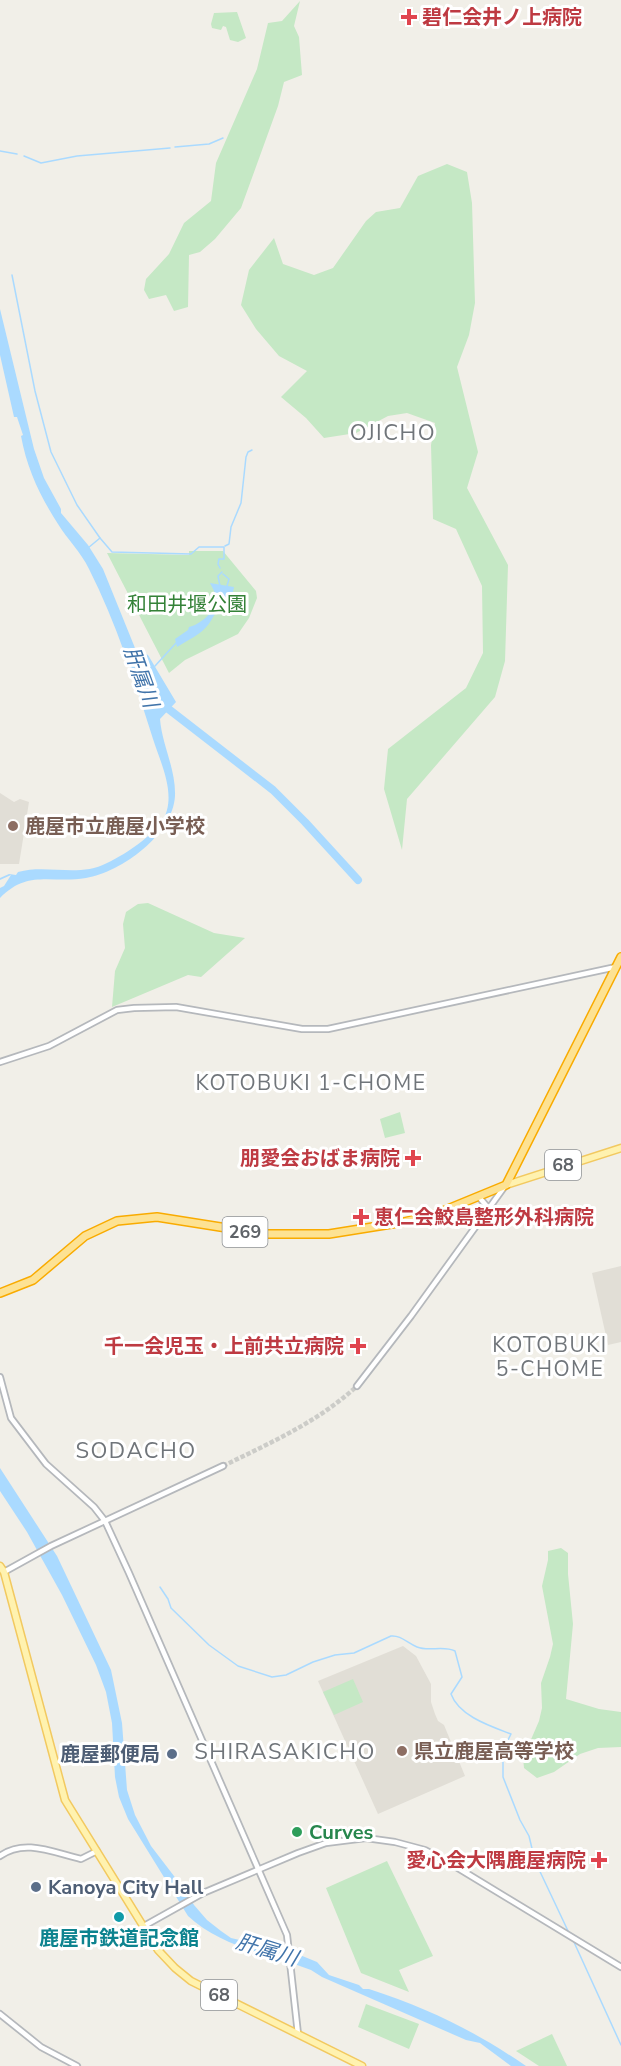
<svg xmlns="http://www.w3.org/2000/svg" width="621" height="2066" font-family="'Nunito Sans','Noto Sans JP',sans-serif">
  <style>
    .education { fill: #e1ded6 }
    .green { fill: #c5e8c5 }
    .water { fill: #aadaff }
    .lines { fill: none; stroke-linecap: round; stroke-linejoin: round }
    .stream { stroke: #aadaff; stroke-width: 1.5 }
    .river { stroke: #aadaff; stroke-width: 8 }
    .minor-tunnel { stroke: #ccccc8; stroke-width: 4.5; stroke-dasharray: 4.5 2; stroke-linecap: butt }
    .minor-casing { stroke: #b5b8bc; stroke-width: 8 }
    .major-casing { stroke: #f2c960; stroke-width: 9 }
    .highway-casing { stroke: #f9ab00; stroke-width: 10 }
    .minor { stroke: #fff; stroke-width: 4.5 }
    .major { stroke: #fff2af; stroke-width: 6 }
    .highway { stroke: #fde293; stroke-width: 7 }
    .health-dot { fill: #e0444e; stroke: #fff; stroke-width: 2 }
    .education-dot { fill: #8d6e63; stroke: #fff; stroke-width: 2 }
    .service-dot { fill: #5c6f8a; stroke: #fff; stroke-width: 2 }
    .leisure-dot { fill: #2e9e5b; stroke: #fff; stroke-width: 2 }
    .culture-dot { fill: #0f9aa8; stroke: #fff; stroke-width: 2 }
    .labels { text-anchor: middle; stroke-width: 6; stroke-linejoin: round; paint-order: stroke }
    .shield { fill: #fff; stroke: #8f9295; stroke-width: 1.5 }
    .shield-label { font-size: 18px; font-weight: bold; fill: #5f6368 }
    .health-label { font-size: 20px; font-weight: bold; fill: #be3a42; stroke: #fff; text-anchor: end }
    .park-label { font-size: 20px; fill: #348238; stroke: #fff }
    .education-label { font-size: 20px; font-weight: bold; fill: #785e54; stroke: #fff; text-anchor: start }
    .service-label { font-size: 20px; font-weight: bold; fill: #4e5e75; stroke: #fff; text-anchor: end }
    .leisure-label { font-size: 20px; font-weight: bold; fill: #27864d; stroke: #fff; text-anchor: start }
    .culture-label { font-size: 20px; font-weight: bold; fill: #0d838f; stroke: #fff }
    .water-label { font-size: 21px; font-style: italic; fill: #4174aa; stroke: #fff }
    .neighbourhood-label { font-size: 21px; letter-spacing: 1.5px; fill: #70757a; stroke: #fff }
    .quarter-label { font-size: 22px; letter-spacing: 1.5px; fill: #70757a; stroke: #fff }
  </style>
  <rect width="100%" height="100%" fill="#f1efe8"/>
  <g class="education">
    <path d="M0,793L14,802L20,799L29,802L19,864H0Z"/>
    <path d="M621,1266V1342L608,1345L592,1273Z"/>
    <path d="M403,1646L416,1656L431,1684V1702L435,1714L438,1721L444,1725L465,1776L378,1814L318,1681Z"/>
  </g>
  <g class="green">
    <path d="M300,1L294,26L299,37L302,75L284,82L278,106L241,208L215,239L200,252L189,255L188,307L174,311L166,295L149,299L144,290L146,279L169,254L184,223L211,201L216,163L257,69L268,23L282,21Z"/>
    <path d="M237,12L246,38L238,42L230,40L226,27L223,26L221,30L212,28L211,24L214,13Z"/>
    <path d="M447,164L467,172L472,203L475,303L469,335L457,367L478,452L467,488L508,565L505,661L495,697L407,799L402,850L384,789L388,749L466,688L483,653L482,586L456,529L433,519L431,445L435,423L407,413L388,416L356,433L324,438L306,418L281,397L307,371L279,356L256,329L241,305L249,270L274,238L283,264L314,275L333,268L366,221L376,212L400,208L418,176Z"/>
    <path d="M189,551H223L256,591L257,598L249,618L238,634L185,660L169,673L107,553L189,555Z"/>
    <path d="M148,903L214,933L245,938L201,977L188,975L112,1007L115,971L125,948L123,924L126,912L138,904Z"/>
    <path d="M400,1112L405,1133L385,1138L380,1119Z"/>
    <path d="M561,1548L568,1553V1574L573,1624L566,1699L599,1709L621,1712V1747L598,1748L580,1754L554,1772L537,1778L524,1768L523,1758L539,1721L542,1708L541,1683L550,1657L553,1644L542,1586L548,1560V1551Z"/>
    <path d="M353,1679L363,1702L334,1715L323,1692Z"/>
    <path d="M387,1861L433,1956L399,1970L409,1992L361,1973L326,1888Z"/>
    <path d="M366,2004L419,2024L409,2049L358,2027Z"/>
    <path d="M552,2034L567,2066H539L516,2051Z"/>
  </g>
  <g class="water">
    <path d="M0,309L34,449L44,478L61,509V513L88,545L103,569L135,648L148,655L176,702L160,719C162,745 176,769 175,796C173,834 122,872 86,878C52,884 28,869 0,898V888L4,886L11,875L0,880V878L9,874L16,875L18,872C48,864 78,878 107,863C126,854 162,831 167,810C173,787 160,761 153,739C135,682 116,622 89,569C81,552 67,539 58,524C40,496 27,469 21,436L23,435L17,417H14L0,355Z"/>
    <path d="M210,583L234,587C232,599 229,598 221,605C216,610 213,619 208,625C200,635 188,640 177,647L175,639L188,630L189,627C199,625 214,613 216,602C217,595 213,589 210,583Z"/>
    <path d="M0,1468L57,1556L111,1670L122,1723L127,1790L135,1815L151,1846L187,1893L194,1905L207,1920L221,1931L231,1938L295,1953L317,1962L329,1975L359,1985L363,1989H369C430,2009 473,2030 526,2066H511L480,2043L466,2040L322,1977L311,1970C269,1954 221,1947 188,1916L128,1819L119,1797L115,1777L112,1723L106,1692L96,1665L62,1595L27,1532L0,1491Z"/>
  </g>
  <g class="lines">
    <g class="stream">
      <path d="M175,147L209,144L223,138"/>
      <path d="M0,151L17,154"/>
      <path d="M24,156L41,163L77,156L170,148"/>
      <path d="M12,275L35,391L51,452L77,505L100,538"/>
      <path d="M225,546L229,544L231,527L241,503L246,457L248,452L252,450"/>
      <path d="M88,548L100,538L112,552L191,554L199,547H224V559H219L218,564L220,568"/>
      <path d="M223,574L229,579L227,586"/>
      <path d="M220,586L218,576L222,572"/>
      <path d="M155,666L176,643"/>
      <path d="M160,1587L168,1599L171,1608L209,1645L238,1666L272,1677L286,1675L313,1662L335,1655L354,1653L391,1636C401,1635 407,1643 417,1647C429,1652 443,1645 455,1651L462,1677L451,1694C459,1716 490,1726 511,1734L505,1746L503,1757V1777L520,1820L529,1836L535,1861L569,1933"/>
      <path d="M573,1940L621,2045"/>
    </g>
    <path class="river" d="M162,704L273,790L305,822L358,880"/>
    <path class="minor-tunnel" d="M223,1466C270,1443 318,1422 357,1386"/>
    <defs>
      <g id="minor">
        <path d="M0,1062L49,1046L117,1010L134,1008L176,1007L302,1029H328L616,967"/>
        <path d="M479,1197L489,1209"/>
        <path d="M0,1377L11,1418L46,1464L94,1507L105,1521L129,1573L287,1935L298,2034"/>
        <path d="M357,1386L411,1316L505,1186"/>
        <path d="M4,1572L51,1546L223,1466"/>
        <path d="M0,1856C25,1838 54,1853 81,1859L97,1851"/>
        <path d="M144,1926L203,1893L298,1853L326,1843L366,1838L395,1842L425,1850L453,1865L621,1967"/>
        <path d="M0,2014L41,2047L77,2066"/>
      </g>
      <g id="major">
        <path d="M506,1185L621,1148"/>
        <path d="M0,1566L4,1572L65,1800L158,1950L175,1968L191,1981L362,2066"/>
      </g>
      <path id="highway" d="M0,1293L33,1280L85,1236L117,1221L157,1217L265,1234H329L404,1222L433,1215L506,1185L621,957"/>
    </defs>
    <use href="#minor" class="minor-casing"/>
    <use href="#major" class="major-casing"/>
    <use href="#highway" class="highway-casing"/>
    <use href="#minor" class="minor"/>
    <use href="#major" class="major"/>
    <use href="#highway" class="highway"/>
  </g>
  <g class="health-dot">
    <path d="M406 8h6v6h6v6h-6v6h-6v-6h-6v-6h6z"/>
    <path d="M410 1149h6v6h6v6h-6v6h-6v-6h-6v-6h6z"/>
    <path d="M358 1208h6v6h6v6h-6v6h-6v-6h-6v-6h6z"/>
    <path d="M355 1337h6v6h6v6h-6v6h-6v-6h-6v-6h6z"/>
    <path d="M596 1851h6v6h6v6h-6v6h-6v-6h-6v-6h6z"/>
  </g>
  <g class="education-dot">
    <circle cx="13" cy="826" r="6"/>
    <circle cx="402" cy="1751" r="6"/>
  </g>
  <g class="service-dot">
    <circle cx="172" cy="1754" r="6"/>
    <circle cx="36" cy="1887" r="6"/>
  </g>
  <circle class="leisure-dot" cx="297" cy="1832" r="6"/>
  <circle class="culture-dot" cx="119" cy="1917" r="6"/>
  <g class="labels">
    <g class="shield">
      <rect x="545" y="1150" width="36" height="30" rx="4.5"/>
      <rect x="222.5" y="1217" width="45" height="30" rx="4.5"/>
      <rect x="201" y="1980" width="36" height="30" rx="4.5"/>
    </g>
    <g class="shield-label">
      <text x="563" y="1171">68</text>
      <text x="245" y="1238">269</text>
      <text x="219" y="2001">68</text>
    </g>
    <g class="health-label">
      <text x="422" y="24" text-anchor="start">碧仁会井ノ上病院</text>
      <text x="400" y="1165">朋愛会おばま病院</text>
      <text x="374" y="1224" text-anchor="start">恵仁会鮫島整形外科病院</text>
      <text x="344" y="1353">千一会児玉・上前共立病院</text>
      <text x="586" y="1867">愛心会大隅鹿屋病院</text>
    </g>
    <g class="park-label">
      <text x="187" y="611">和田井堰公園</text>
    </g>
    <g class="education-label">
      <text x="25" y="833">鹿屋市立鹿屋小学校</text>
      <text x="414" y="1758">県立鹿屋高等学校</text>
    </g>
    <g class="service-label">
      <text x="160" y="1761">鹿屋郵便局</text>
      <text x="48" y="1894" text-anchor="start">Kanoya City Hall</text>
    </g>
    <g class="leisure-label">
      <text x="309" y="1839">Curves</text>
    </g>
    <g class="culture-label">
      <text x="119" y="1945">鹿屋市鉄道記念館</text>
    </g>
    <g class="water-label">
      <text transform="translate(141 677) rotate(70)" y="7">肝属川</text>
      <text transform="translate(267 1950) rotate(17)" y="7">肝属川</text>
    </g>
    <g class="neighbourhood-label">
      <text x="311" y="1090">KOTOBUKI 1-CHOME</text>
      <text x="550" y="1352">KOTOBUKI<tspan x="550" dy="24">5-CHOME</tspan></text>
    </g>
    <g class="quarter-label">
      <text x="393" y="440">OJICHO</text>
      <text x="136" y="1458">SODACHO</text>
      <text x="285" y="1759">SHIRASAKICHO</text>
    </g>
  </g>
</svg>
